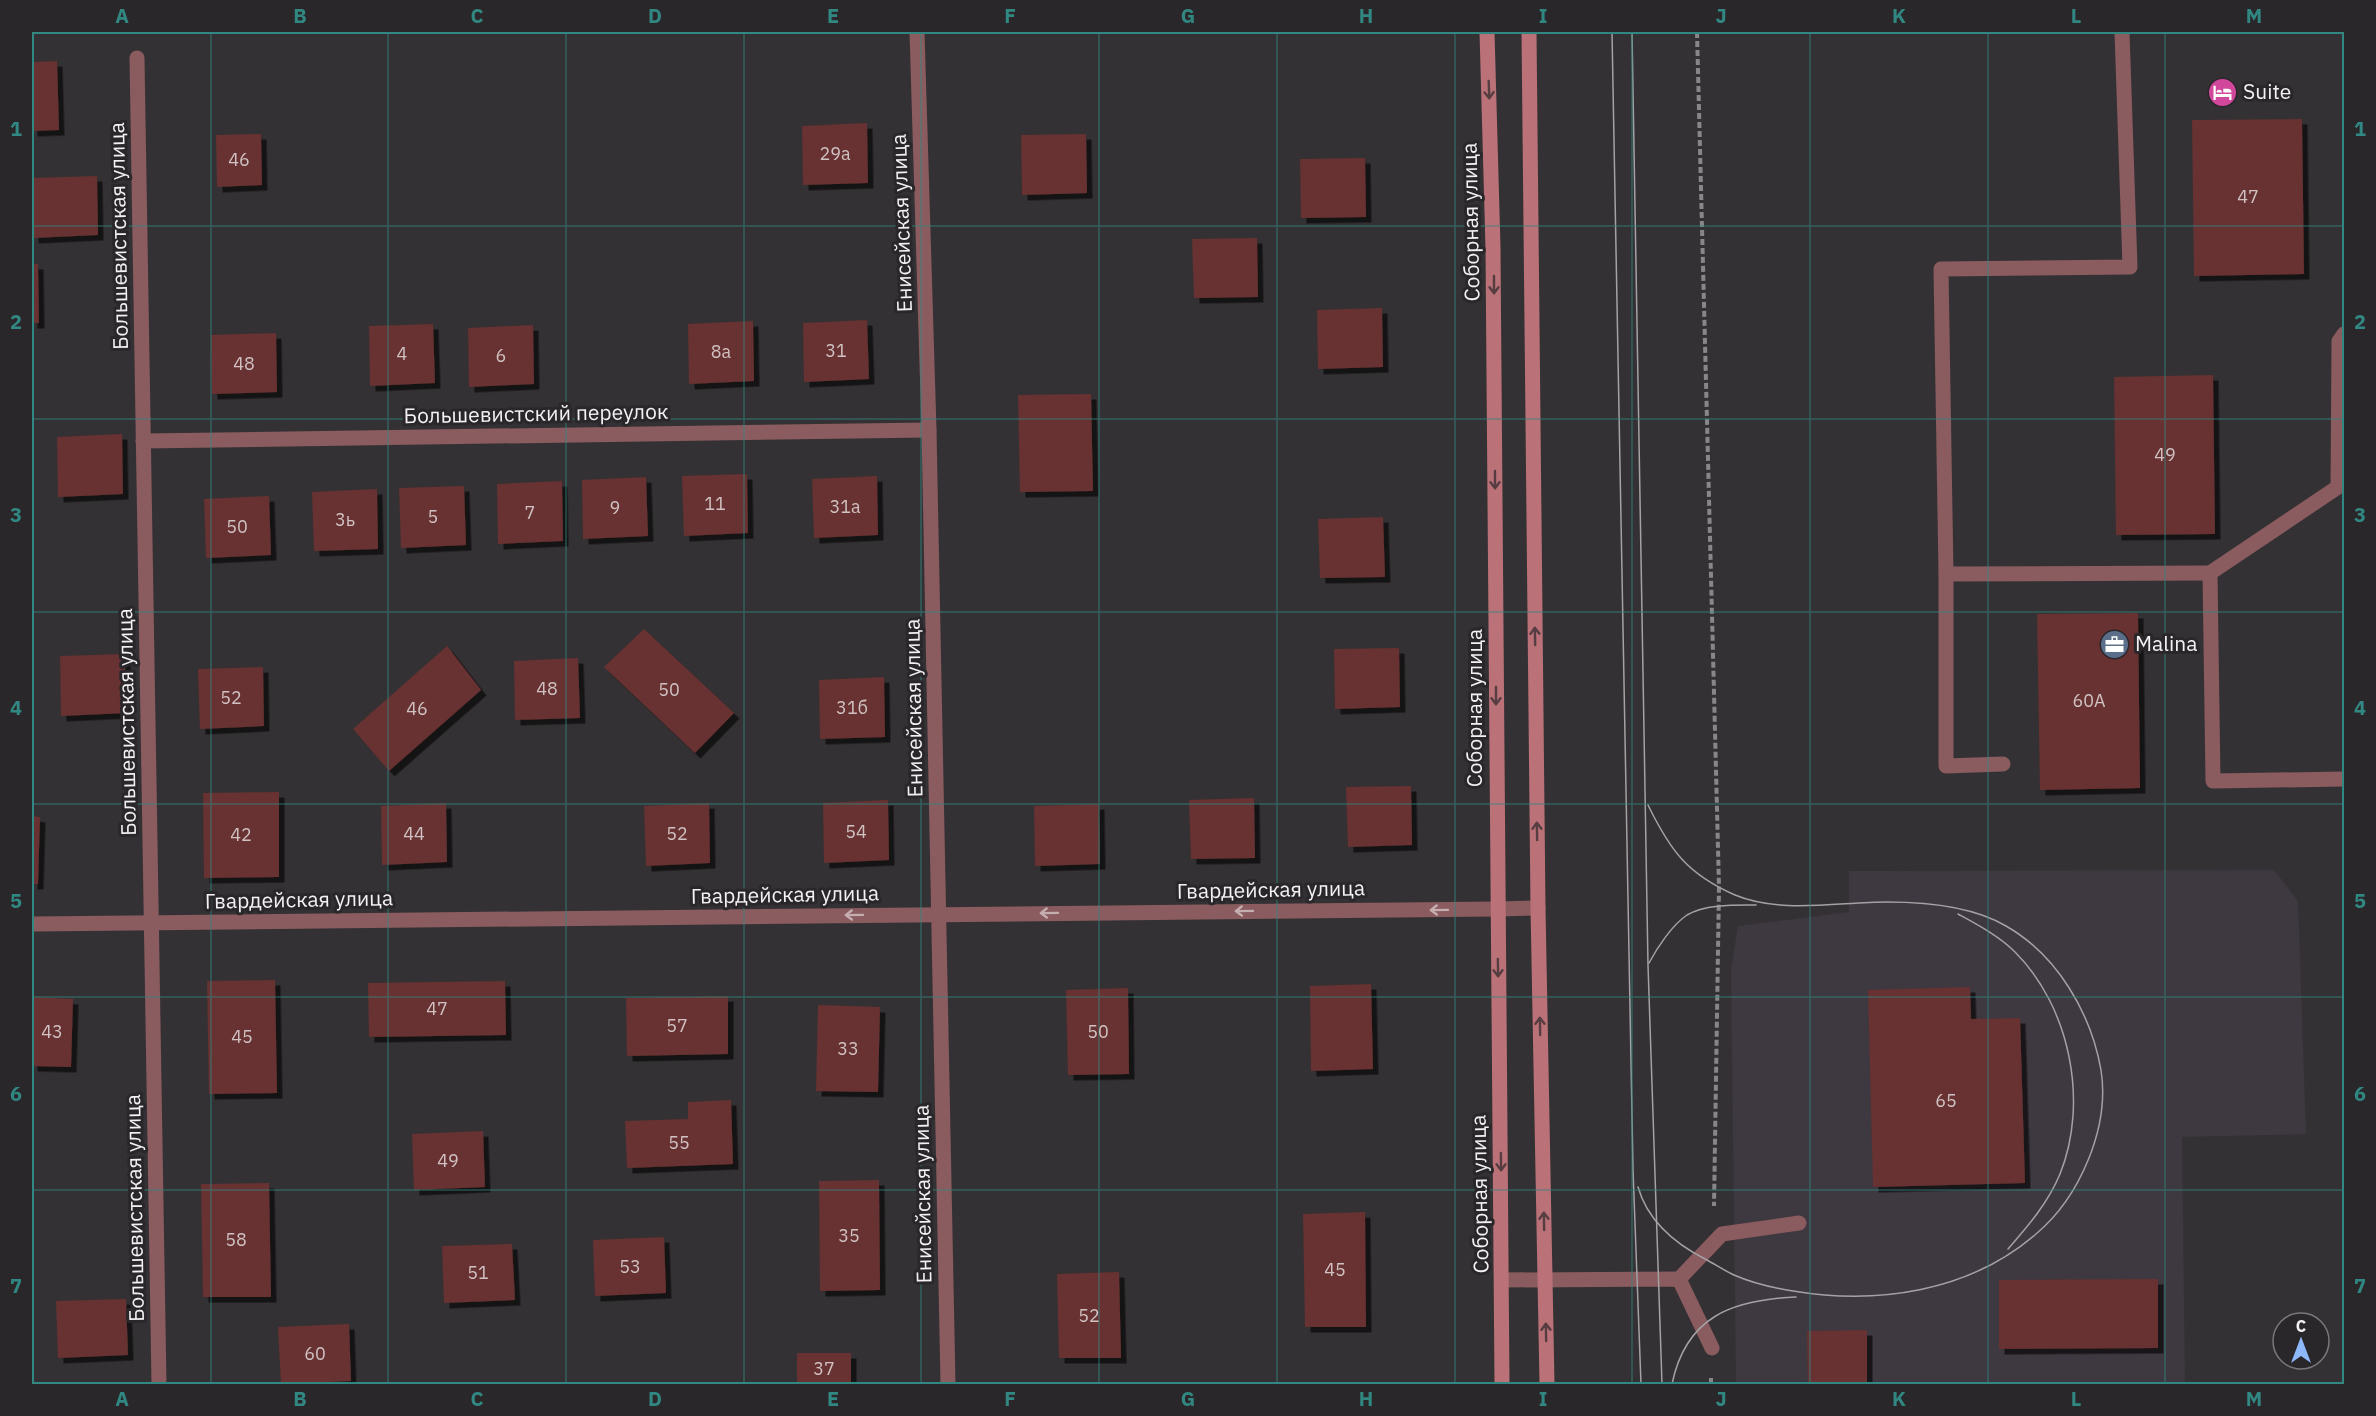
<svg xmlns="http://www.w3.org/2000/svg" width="2376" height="1416" font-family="'IBM Plex Sans',sans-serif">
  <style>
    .built { fill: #3e3840 }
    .building { fill: #673130; filter: url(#shadow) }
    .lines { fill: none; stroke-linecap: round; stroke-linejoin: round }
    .path { stroke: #888688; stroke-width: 4; stroke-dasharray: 6 3; stroke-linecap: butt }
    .lane { stroke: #8a5b5f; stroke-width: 15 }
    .street { stroke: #8a5b5f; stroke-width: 15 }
    .secondary { stroke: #ba7177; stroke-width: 15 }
    .tram { stroke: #a4a2a4; stroke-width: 1.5 }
    .oneway { stroke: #553d41 }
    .oneway2 { stroke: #c4aeb0 }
    .grid { fill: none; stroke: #318882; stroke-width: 1.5; stroke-opacity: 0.55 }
    .labels { text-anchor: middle; stroke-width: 6; stroke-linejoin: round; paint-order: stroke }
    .number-label { font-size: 18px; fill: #d0c1c2 }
    .poi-label { font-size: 21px; fill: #f3f1f3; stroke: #2a272a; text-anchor: start }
    .street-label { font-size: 21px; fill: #f3f1f3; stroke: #2a272a }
    .neatline { fill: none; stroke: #318882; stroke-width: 2 }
    .grid-label { font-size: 20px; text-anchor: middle; font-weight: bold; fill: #318882 }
  </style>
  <defs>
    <filter id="shadow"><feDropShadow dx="5.5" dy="5.5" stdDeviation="0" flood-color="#0009"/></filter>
  </defs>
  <rect width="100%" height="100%" fill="#343134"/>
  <path class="built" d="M2274,870L2298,901L2306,1134L2182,1137L2185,1384H1736L1731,970L1738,926L1849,912V871Z"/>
  <g class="building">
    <path d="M57,61L59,130L32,131V62Z"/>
    <path d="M2302,119L2304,274L2194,276L2192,120Z"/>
    <path d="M867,123L868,183L803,185L802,126Z"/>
    <path d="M261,134L262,185L217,187L216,135Z"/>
    <path d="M1086,134L1087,193L1022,195L1021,135Z"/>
    <path d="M1365,158L1366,217L1301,218L1300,159Z"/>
    <path d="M97,176L98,235L33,238L32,178Z"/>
    <path d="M1257,238L1258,297L1194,298L1192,239Z"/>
    <path d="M32,264H38L39,323H32Z"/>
    <path d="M1382,308L1383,367L1318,369L1317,310Z"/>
    <path d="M867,320L869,379L804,382L803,323Z"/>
    <path d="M753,321L754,381L689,384L688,324Z"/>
    <path d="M433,324L435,383L370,386L369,326Z"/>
    <path d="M533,325L534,384L469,387L468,328Z"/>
    <path d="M276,333L277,392L212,394L211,335Z"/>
    <path d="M2213,375L2215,534L2116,535L2114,377Z"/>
    <path d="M1091,394L1093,491L1020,492L1018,395Z"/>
    <path d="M122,434L123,494L58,497L57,437Z"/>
    <path d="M747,474L748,533L684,536L682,476Z"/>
    <path d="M877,476L878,535L814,538L812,479Z"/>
    <path d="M646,477L648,536L583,539L582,480Z"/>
    <path d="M562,481L563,541L498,544L497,484Z"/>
    <path d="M464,486L466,545L401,548L399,488Z"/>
    <path d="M377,489L378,549L314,551L312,492Z"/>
    <path d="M269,496L271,555L206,558L204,499Z"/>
    <path d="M1383,517L1385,577L1320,578L1318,519Z"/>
    <path d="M2138,613L2140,788L2040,790L2037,614Z"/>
    <path d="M644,629L734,713L695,753L604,667Z"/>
    <path d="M447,646L481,690L389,771L353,729Z"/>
    <path d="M1399,648L1400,707L1335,709L1334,649Z"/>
    <path d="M125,654L126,713L61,716L60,656Z"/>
    <path d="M578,658L580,718L515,720L514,661Z"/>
    <path d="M263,667L264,726L200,729L198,669Z"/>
    <path d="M884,677L885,737L820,739L819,680Z"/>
    <path d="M1411,786L1412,845L1348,847L1346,787Z"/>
    <path d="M279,792V877L204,878L203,793Z"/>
    <path d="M1254,798L1255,858L1191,859L1189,800Z"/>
    <path d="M888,800L889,860L824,863L823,803Z"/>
    <path d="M446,803L447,862L382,865L381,806Z"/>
    <path d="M709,803L710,863L646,866L644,806Z"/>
    <path d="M1099,804L1100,864L1035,866L1034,806Z"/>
    <path d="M32,816L40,817L38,884H32Z"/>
    <path d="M275,980L277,1093L209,1094L207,981Z"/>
    <path d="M505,981L506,1035L369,1037L368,983Z"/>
    <path d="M1371,984L1373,1069L1311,1071L1310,986Z"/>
    <path d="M1970,987L1971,1019L2020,1018L2025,1183L1873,1187L1868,990Z"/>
    <path d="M1128,988L1129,1074L1068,1075L1066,990Z"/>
    <path d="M728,996V1054L627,1056L626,998Z"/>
    <path d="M32,997L73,999L71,1067L32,1066Z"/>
    <path d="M818,1005L880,1007L878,1092L816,1091Z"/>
    <path d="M731,1100L733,1164L627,1168L625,1121L688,1119V1102Z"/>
    <path d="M483,1131L485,1187L414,1190L412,1134Z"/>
    <path d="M879,1180L880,1290L820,1291L819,1181Z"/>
    <path d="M269,1183L271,1297H203L201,1184Z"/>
    <path d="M1365,1212L1366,1327H1305L1303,1214Z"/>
    <path d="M664,1237L666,1293L595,1296L593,1240Z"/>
    <path d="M512,1244L515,1300L444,1303L442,1246Z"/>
    <path d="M1119,1272L1121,1358H1059L1057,1274Z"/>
    <path d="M2158,1279V1348L1999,1349V1280Z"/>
    <path d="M126,1299L128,1355L58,1358L56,1301Z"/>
    <path d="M349,1324L351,1381L281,1384L278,1327Z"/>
    <path d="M1867,1330V1384H1808L1807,1331Z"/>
    <rect x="797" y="1353" width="54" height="31"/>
  </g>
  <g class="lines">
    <g class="path">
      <path d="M1697,32L1719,887L1714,1206"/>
      <path d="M1711,1384V1376"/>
    </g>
    <g class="lane">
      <path d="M917,32L929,430L948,1384"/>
      <path d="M137,58L159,1384"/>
      <path d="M2344,334L2339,341L2338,487L2210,573L2213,781L2344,779"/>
      <path d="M143,441L929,430"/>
      <path d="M1946,574L2210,573"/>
      <path d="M2003,764L1946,766V574L1941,269L2130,267L2122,32"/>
      <path d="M32,924L1498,909"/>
      <path d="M1679,1279L1722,1234L1799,1223"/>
      <path d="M1502,1280L1679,1279L1712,1348"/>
    </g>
    <path class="street" d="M1498,909L1538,908"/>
    <g class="secondary">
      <path d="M1487,32L1493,248L1502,1384"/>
      <path d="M1529,32L1538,908L1547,1384"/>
    </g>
    <g class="tram">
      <path d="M1612,32L1633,1170L1641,1384"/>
      <path d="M1632,32L1648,965L1662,1384"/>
      <path d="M1958,914C1978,925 1999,936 2015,952C2070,1007 2089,1102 2060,1174C2048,1203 2028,1226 2008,1249"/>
      <path d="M1649,963C1657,948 1672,925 1687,915C1705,904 1735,905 1756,905"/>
      <path d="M1638,1187C1648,1222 1675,1244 1707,1260C1716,1265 1725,1271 1734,1275C1752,1283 1774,1288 1793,1291C1877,1305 1969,1292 2036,1234C2080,1197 2110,1127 2101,1070C2091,1013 2057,955 2006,926C1972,906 1925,902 1887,902C1838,902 1781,914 1735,895C1687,874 1670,850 1648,805"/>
      <path d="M1672,1384C1686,1317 1731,1300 1796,1297"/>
    </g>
  </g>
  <defs><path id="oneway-shaft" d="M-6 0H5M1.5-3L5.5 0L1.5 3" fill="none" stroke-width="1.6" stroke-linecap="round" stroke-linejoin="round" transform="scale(1.5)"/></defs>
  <g class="oneway">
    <use href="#oneway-shaft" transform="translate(1489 90) rotate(88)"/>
    <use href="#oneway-shaft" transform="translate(1494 285) rotate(90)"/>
    <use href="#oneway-shaft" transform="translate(1495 480) rotate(90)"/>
    <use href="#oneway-shaft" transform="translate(1535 636) rotate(-91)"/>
    <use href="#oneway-shaft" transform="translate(1496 696) rotate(90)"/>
    <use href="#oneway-shaft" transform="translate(1537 831) rotate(-91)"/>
    <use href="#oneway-shaft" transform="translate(1498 968) rotate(89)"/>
    <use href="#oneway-shaft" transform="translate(1540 1026) rotate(-91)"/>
    <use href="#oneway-shaft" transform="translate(1501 1162) rotate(89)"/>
    <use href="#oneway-shaft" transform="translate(1544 1221) rotate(-91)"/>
    <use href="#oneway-shaft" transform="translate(1546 1332) rotate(-91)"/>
  </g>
  <g class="oneway2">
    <use href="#oneway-shaft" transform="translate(1439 910) rotate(179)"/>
    <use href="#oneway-shaft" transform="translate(1244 911) rotate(179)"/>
    <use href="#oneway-shaft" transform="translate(1049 913) rotate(179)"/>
    <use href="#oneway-shaft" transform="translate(854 915) rotate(179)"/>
  </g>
  <path class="grid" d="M211,32V1384M388,32V1384M566,32V1384M744,32V1384M921,32V1384M1099,32V1384M1277,32V1384M1455,32V1384M1632,32V1384M1810,32V1384M1988,32V1384M2165,32V1384M32,226H2344M32,419H2344M32,612H2344M32,804H2344M32,997H2344M32,1190H2344"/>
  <defs>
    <symbol id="hotel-disc" viewBox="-11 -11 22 22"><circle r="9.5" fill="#d1479c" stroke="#2a272a"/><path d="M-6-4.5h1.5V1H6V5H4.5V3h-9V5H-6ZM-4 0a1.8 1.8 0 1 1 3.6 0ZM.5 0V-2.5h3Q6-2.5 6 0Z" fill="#fff"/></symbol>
    <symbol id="office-disc" viewBox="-11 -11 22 22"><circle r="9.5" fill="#5c6f8a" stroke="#2a272a"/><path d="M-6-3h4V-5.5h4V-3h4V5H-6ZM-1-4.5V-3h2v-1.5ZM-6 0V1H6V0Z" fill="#fff"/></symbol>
  </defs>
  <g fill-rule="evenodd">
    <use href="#hotel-disc" x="2206" y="76" width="33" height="33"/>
    <use href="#office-disc" x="2098" y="628" width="33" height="33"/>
  </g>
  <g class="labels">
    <g class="number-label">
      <text x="835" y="160">29а</text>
      <text x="239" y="166">46</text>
      <text x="2248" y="203">47</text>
      <text x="836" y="357">31</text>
      <text x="721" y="358">8а</text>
      <text x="402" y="360">4</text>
      <text x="501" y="362">6</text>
      <text x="244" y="370">48</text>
      <text x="2165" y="461">49</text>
      <text x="715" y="510">11</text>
      <text x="845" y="513">31а</text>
      <text x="615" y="514">9</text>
      <text x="530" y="519">7</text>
      <text x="433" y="523">5</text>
      <text x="345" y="526">3ь</text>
      <text x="237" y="533">50</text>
      <text x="547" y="695">48</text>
      <text x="669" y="696">50</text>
      <text x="231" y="704">52</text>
      <text x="2089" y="707">60А</text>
      <text x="852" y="714">31б</text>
      <text x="417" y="715">46</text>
      <text x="856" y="838">54</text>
      <text x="414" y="840">44</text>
      <text x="677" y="840">52</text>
      <text x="241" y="841">42</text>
      <text x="437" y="1015">47</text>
      <text x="677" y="1032">57</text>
      <text x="52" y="1038">43</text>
      <text x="1098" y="1038">50</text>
      <text x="242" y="1043">45</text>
      <text x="848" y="1055">33</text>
      <text x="1946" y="1107">65</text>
      <text x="679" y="1149">55</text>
      <text x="448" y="1167">49</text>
      <text x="849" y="1242">35</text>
      <text x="236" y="1246">58</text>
      <text x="630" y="1273">53</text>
      <text x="1335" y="1276">45</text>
      <text x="478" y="1279">51</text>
      <text x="1089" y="1322">52</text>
      <text x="315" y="1360">60</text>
      <text x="824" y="1375">37</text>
    </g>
    <g class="poi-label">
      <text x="2243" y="99">Suite</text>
      <text x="2135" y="651">Malina</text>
    </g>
    <g class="street-label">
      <text transform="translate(1471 222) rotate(-91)" y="7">Соборная улица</text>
      <text transform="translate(902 223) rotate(-92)" y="7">Енисейская улица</text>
      <text transform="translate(119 236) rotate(-91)" y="7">Большевистская улица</text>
      <text transform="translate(536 414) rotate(-1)" y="7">Большевистский переулок</text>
      <text transform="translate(914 708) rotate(-91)" y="7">Енисейская улица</text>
      <text transform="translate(1475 708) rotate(-90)" y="7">Соборная улица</text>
      <text transform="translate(127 722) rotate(-91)" y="7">Большевистская улица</text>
      <text transform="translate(1271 890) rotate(-1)" y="7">Гвардейская улица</text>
      <text transform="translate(785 895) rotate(-1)" y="7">Гвардейская улица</text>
      <text transform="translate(299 900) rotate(-1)" y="7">Гвардейская улица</text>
      <text transform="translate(923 1194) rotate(-91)" y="7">Енисейская улица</text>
      <text transform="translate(1480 1194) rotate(-91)" y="7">Соборная улица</text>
      <text transform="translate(135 1208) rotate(-91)" y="7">Большевистская улица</text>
    </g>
  </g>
  <rect width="2376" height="1416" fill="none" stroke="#2a272a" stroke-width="66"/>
  <g transform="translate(2301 1341)"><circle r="28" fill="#2a272a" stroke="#7a787a" stroke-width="1.5"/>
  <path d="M0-4.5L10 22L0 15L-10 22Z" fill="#8db9fc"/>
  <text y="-9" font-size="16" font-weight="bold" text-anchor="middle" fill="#f3f1f3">С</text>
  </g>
  <rect x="33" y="33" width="2310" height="1350" class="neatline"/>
  <g class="grid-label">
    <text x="122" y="23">A</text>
    <text x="300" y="23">B</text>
    <text x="477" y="23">C</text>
    <text x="655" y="23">D</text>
    <text x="833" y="23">E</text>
    <text x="1010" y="23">F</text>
    <text x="1188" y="23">G</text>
    <text x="1366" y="23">H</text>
    <text x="1543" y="23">I</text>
    <text x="1721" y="23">J</text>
    <text x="1899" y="23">K</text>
    <text x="2076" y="23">L</text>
    <text x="2254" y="23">M</text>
    <text x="16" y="136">1</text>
    <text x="2360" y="136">1</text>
    <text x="16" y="329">2</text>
    <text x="2360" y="329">2</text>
    <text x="16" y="522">3</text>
    <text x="2360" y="522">3</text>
    <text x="16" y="715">4</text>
    <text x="2360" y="715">4</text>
    <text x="16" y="908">5</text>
    <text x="2360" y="908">5</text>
    <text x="16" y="1101">6</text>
    <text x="2360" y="1101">6</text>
    <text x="16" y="1293">7</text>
    <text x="2360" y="1293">7</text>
    <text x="122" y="1406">A</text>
    <text x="300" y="1406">B</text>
    <text x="477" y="1406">C</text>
    <text x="655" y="1406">D</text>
    <text x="833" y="1406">E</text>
    <text x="1010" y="1406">F</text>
    <text x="1188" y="1406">G</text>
    <text x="1366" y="1406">H</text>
    <text x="1543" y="1406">I</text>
    <text x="1721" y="1406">J</text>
    <text x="1899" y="1406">K</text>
    <text x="2076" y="1406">L</text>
    <text x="2254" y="1406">M</text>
  </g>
</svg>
